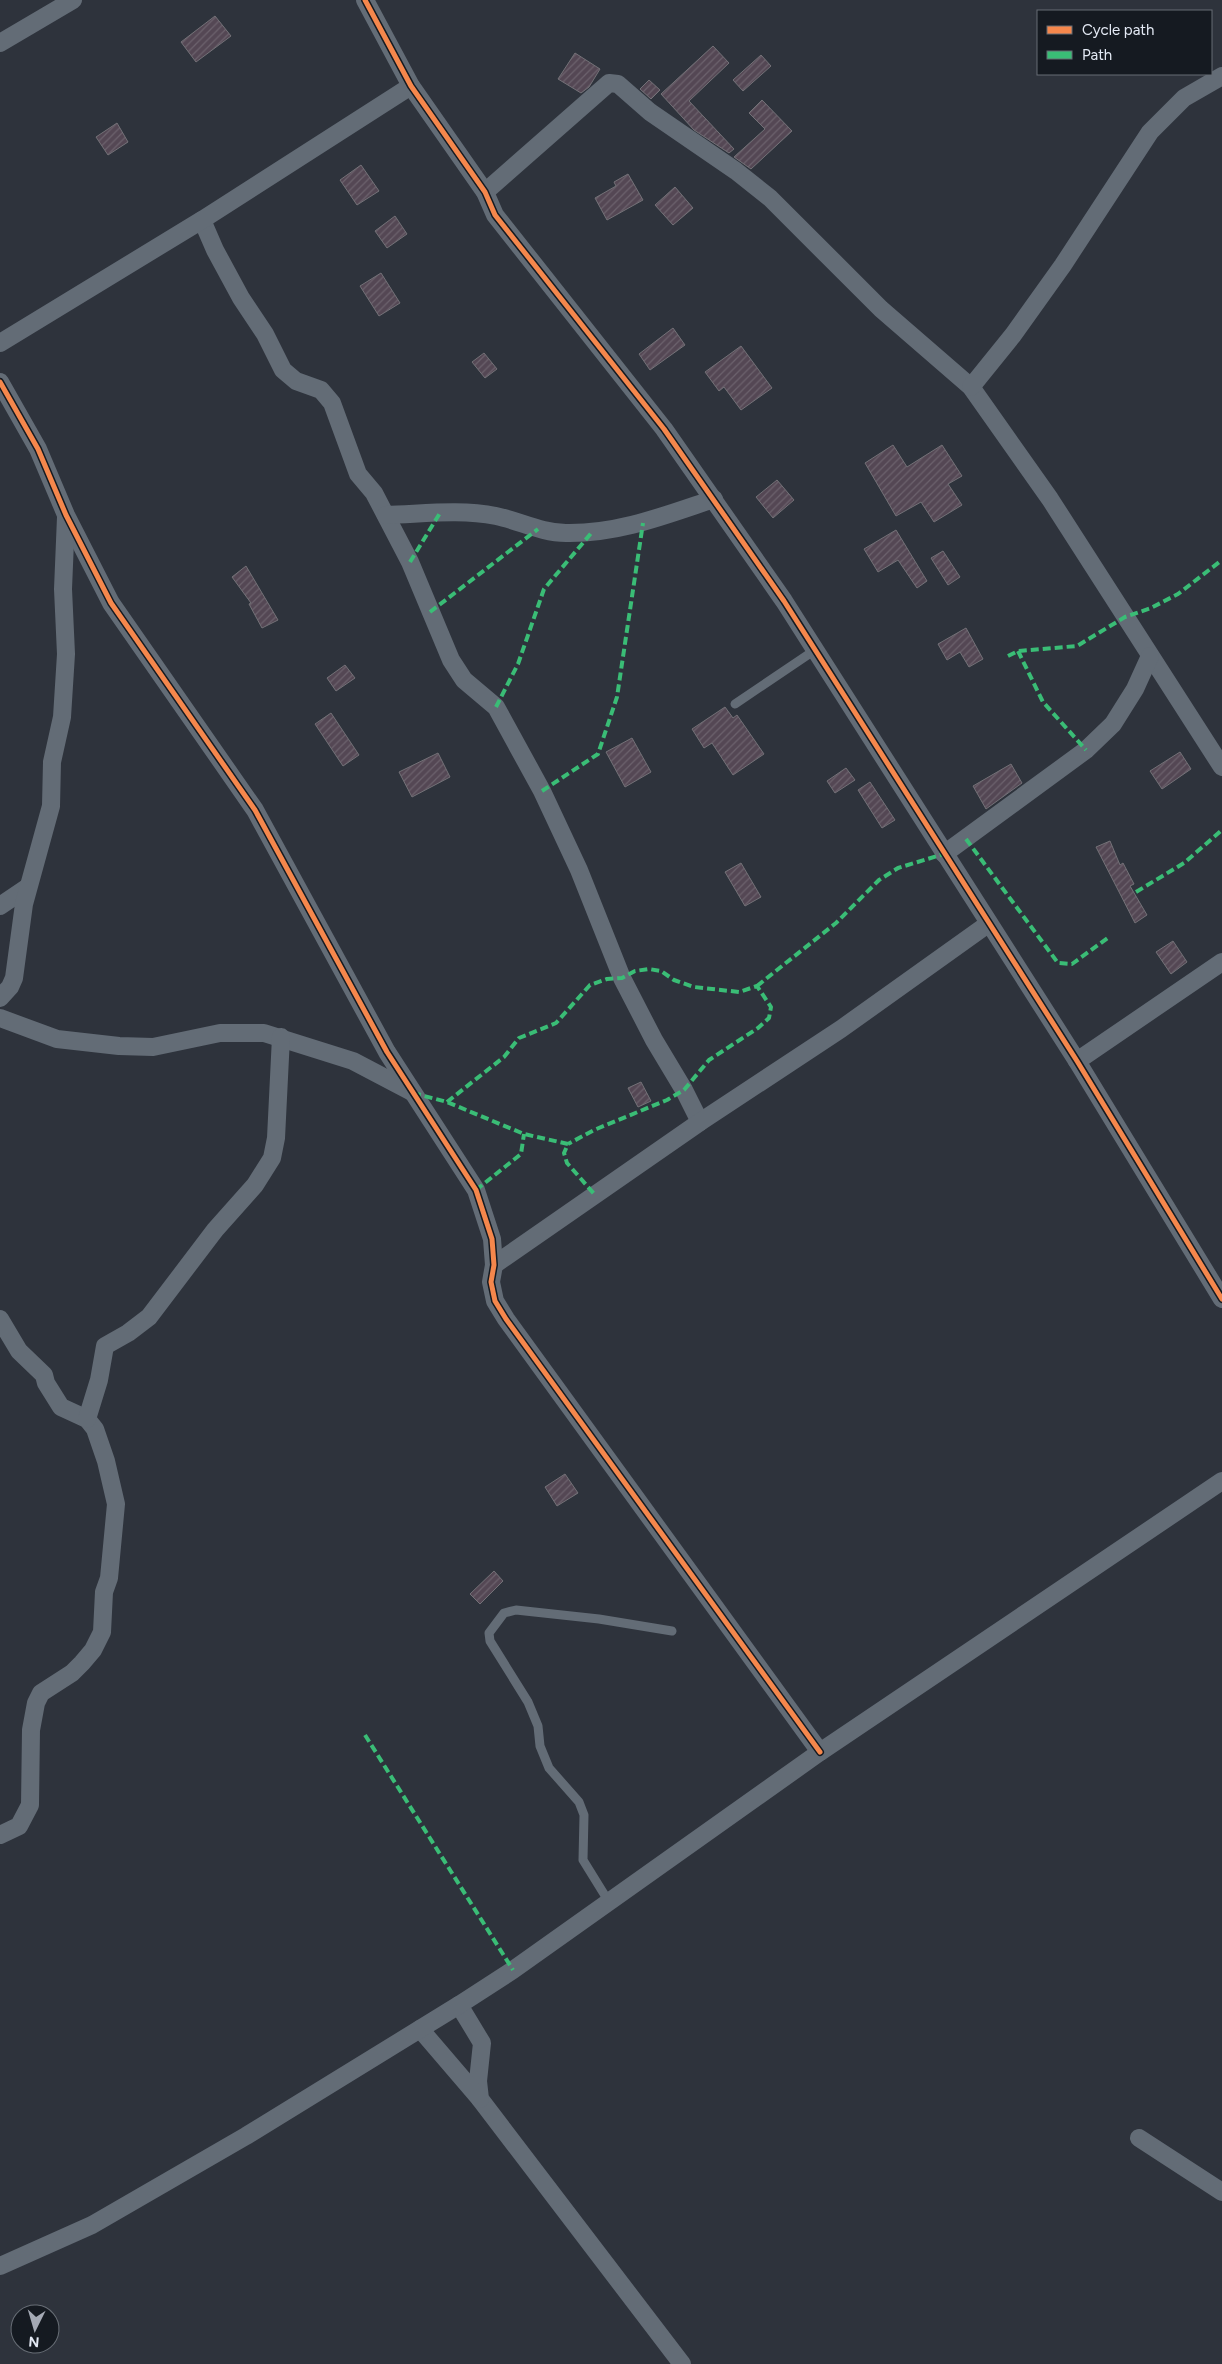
<svg xmlns="http://www.w3.org/2000/svg" width="1222" height="2364" font-family="Figtree,sans-serif">
  <style>
    .building { fill: url(#building-hatch); stroke: #737177 }
    .lines { fill: none; stroke-linecap: round; stroke-linejoin: round }
    .service { stroke: #636c76; stroke-width: 9 }
    .minor { stroke: #636c76; stroke-width: 18 }
    .quiet { stroke: #3abd76; stroke-width: 4; stroke-dasharray: 8 4; stroke-linecap: butt }
    .cycleway-casing { stroke: #151a21; stroke-width: 8 }
    .cycleway { stroke: #f5874c; stroke-width: 5 }
  </style>
  <defs>
    <pattern id="building-hatch" width="6" height="6" patternUnits="userSpaceOnUse" patternTransform="scale(1.25)"><rect width="6" height="6" fill="#544754"/><path d="M-1 1l2-2M0 6l6-6M5 7l2-2" fill="none" stroke="#6c626d"/></pattern>
  </defs>
  <rect width="100%" height="100%" fill="#2e333c"/>
  <g class="building">
    <path d="M215,16L231,36L196,62L181,42Z"/>
    <path d="M713,46L729,63L689,101L734,149L729,153L694,130L661,94Z"/>
    <path d="M575,53L600,69L589,87L581,93L558,79Z"/>
    <path d="M761,55L771,66L743,91L733,80Z"/>
    <path d="M649,80L660,90L651,99L640,89Z"/>
    <path d="M762,100L792,131L751,169L734,157L765,129L749,113Z"/>
    <path d="M117,123L128,142L108,155L96,137Z"/>
    <path d="M361,165L379,191L357,205L340,180Z"/>
    <path d="M628,174L643,200L607,220L595,198L616,186L614,182Z"/>
    <path d="M675,187L693,208L673,225L655,205Z"/>
    <path d="M395,216L407,234L387,248L375,231Z"/>
    <path d="M381,273L400,303L379,316L360,286Z"/>
    <path d="M673,328L685,345L650,370L639,354Z"/>
    <path d="M741,346L772,388L741,410L724,387L719,391L705,372Z"/>
    <path d="M484,353L497,369L485,378L472,362Z"/>
    <path d="M893,445L907,467L942,445L962,476L948,484L962,505L934,522L921,502L896,516L865,463Z"/>
    <path d="M777,480L794,500L773,518L756,497Z"/>
    <path d="M896,530L927,581L917,588L898,560L878,572L864,549Z"/>
    <path d="M943,551L960,577L948,585L931,558Z"/>
    <path d="M246,566L278,620L262,628L249,604L251,603L232,577Z"/>
    <path d="M966,628L983,659L969,667L960,652L947,660L938,644Z"/>
    <path d="M345,665L355,678L336,691L327,678Z"/>
    <path d="M725,707L733,718L737,715L764,754L733,775L712,743L704,748L692,729Z"/>
    <path d="M331,713L359,755L343,766L315,724Z"/>
    <path d="M632,738L651,772L625,787L606,752Z"/>
    <path d="M1180,752L1191,769L1162,789L1150,771Z"/>
    <path d="M438,753L450,777L412,797L399,772Z"/>
    <path d="M1011,764L1022,783L986,809L973,786Z"/>
    <path d="M846,768L855,780L835,793L827,781Z"/>
    <path d="M870,782L895,820L882,828L858,790Z"/>
    <path d="M1110,841L1120,865L1123,863L1134,884L1130,886L1147,915L1135,923L1096,847Z"/>
    <path d="M741,863L761,897L745,906L725,872Z"/>
    <path d="M1173,941L1187,962L1171,974L1156,952Z"/>
    <path d="M641,1082L651,1101L638,1107L628,1088Z"/>
    <path d="M565,1474L578,1493L557,1506L545,1487Z"/>
    <path d="M494,1571L503,1581L480,1604L470,1594Z"/>
  </g>
  <g class="lines">
    <g class="service">
      <path d="M735,704L815,650"/>
      <path d="M609,1902L583,1860L584,1815L579,1802L549,1768L540,1746L538,1726L528,1702L490,1641L489,1633L504,1613L516,1610L599,1619L672,1631"/>
    </g>
    <g class="minor">
      <path d="M365,0L411,86L485,192L495,215L664,429L784,601L1077,1061L1222,1299"/>
      <path d="M0,43L73,0"/>
      <path d="M485,192L609,83L618,84L650,112L736,171L770,198L881,309L971,387L1050,499L1222,767"/>
      <path d="M202,220L215,250L241,298L265,334L283,370L296,381L321,390L332,403L358,474L374,493L410,562L451,660L464,680L496,707L542,791L579,870L622,978L654,1040L684,1090L700,1122"/>
      <path d="M0,343L202,220L411,86"/>
      <path d="M0,382L38,449L66,515L111,603L255,810L387,1052L476,1190L492,1239L494,1265L491,1282L495,1301L506,1319L820,1752"/>
      <path d="M971,387L1013,335L1063,265L1150,132L1184,98L1222,76"/>
      <path d="M386,515C423,514 460,509 496,516C520,521 541,533 566,533C618,534 666,515 714,499"/>
      <path d="M944,854L1086,750L1113,724L1135,689L1150,656"/>
      <path d="M0,906L28,887"/>
      <path d="M0,998L10,987L14,978L24,904L51,806L52,762L62,717L66,654L63,589L66,517"/>
      <path d="M0,1018L57,1039L119,1046L153,1047L220,1033H264L353,1061L412,1092"/>
      <path d="M1077,1061L1222,962"/>
      <path d="M494,1265L700,1122L841,1029L988,924"/>
      <path d="M0,1319L19,1351L44,1375L46,1383L61,1407L87,1419L95,1429L106,1461L116,1504L109,1578L104,1592L102,1632L93,1650L82,1663L72,1673L41,1693L36,1703L31,1730L30,1805L19,1826L0,1835"/>
      <path d="M87,1419L99,1380L105,1346L128,1333L149,1317L215,1230L255,1185L272,1158L276,1138L281,1037"/>
      <path d="M459,2005L482,2043L478,2081L480,2099L682,2364"/>
      <path d="M420,2029L480,2099"/>
      <path d="M1139,2138L1222,2192"/>
      <path d="M0,2266L92,2225L246,2136L459,2005L513,1970L820,1752L1222,1481"/>
    </g>
    <g class="quiet">
      <path d="M410,562L440,513"/>
      <path d="M430,612L538,529"/>
      <path d="M1018,651L1043,702L1086,750"/>
      <path d="M1008,656L1018,651L1077,646L1125,617L1151,608L1178,594L1222,560"/>
      <path d="M496,707L518,664L544,589L593,531"/>
      <path d="M542,791L598,754L617,697L643,523"/>
      <path d="M966,839L1058,963L1072,964L1109,937"/>
      <path d="M1136,892L1184,863L1222,830"/>
      <path d="M757,986L836,923L879,880L898,868L944,854"/>
      <path d="M413,1093L447,1102L524,1134L568,1144L564,1153L567,1163L596,1196"/>
      <path d="M447,1102L504,1057L519,1038L556,1023L590,985L607,979L622,978L635,971L649,969L661,971L674,980L694,987L739,992L757,986L771,1007L769,1018L758,1028L709,1060L684,1090L667,1100L594,1130L568,1144"/>
      <path d="M476,1190L521,1154L524,1134"/>
      <path d="M365,1735L513,1970"/>
    </g>
    <defs>
      <g id="cycleway">
        <path d="M365,0L411,86L485,192L495,215L664,429L784,601L1077,1061L1222,1299"/>
        <path d="M0,382L38,449L66,515L111,603L255,810L387,1052L476,1190L492,1239L494,1265L491,1282L495,1301L506,1319L820,1752"/>
      </g>
    </defs>
    <use href="#cycleway" class="cycleway-casing"/>
    <use href="#cycleway" class="cycleway"/>
  </g>
  <rect x="1037" y="10" width="175" height="65" fill="#151a21" stroke="#676d75"/>
  <rect x="1047" y="26" width="25" height="8" fill="#f5874c" stroke="#676d75"/>
  <text x="1082" y="35" font-size="15" fill="#e3e9f4">Cycle path</text>
  <rect x="1047" y="51" width="25" height="8" fill="#3abd76" stroke="#676d75"/>
  <text x="1082" y="60" font-size="15" fill="#e3e9f4">Path</text>
  <g transform="translate(35 2329) rotate(185)"><circle r="24" fill="#151a21" stroke="#676d75"/>
  <path d="M0-4L9 19L0 12L-9 19Z" fill="#a4a9b4"/>
  <text y="-8" font-size="14" font-weight="bold" text-anchor="middle" fill="#e3e9f4">N</text>
  </g>
</svg>
